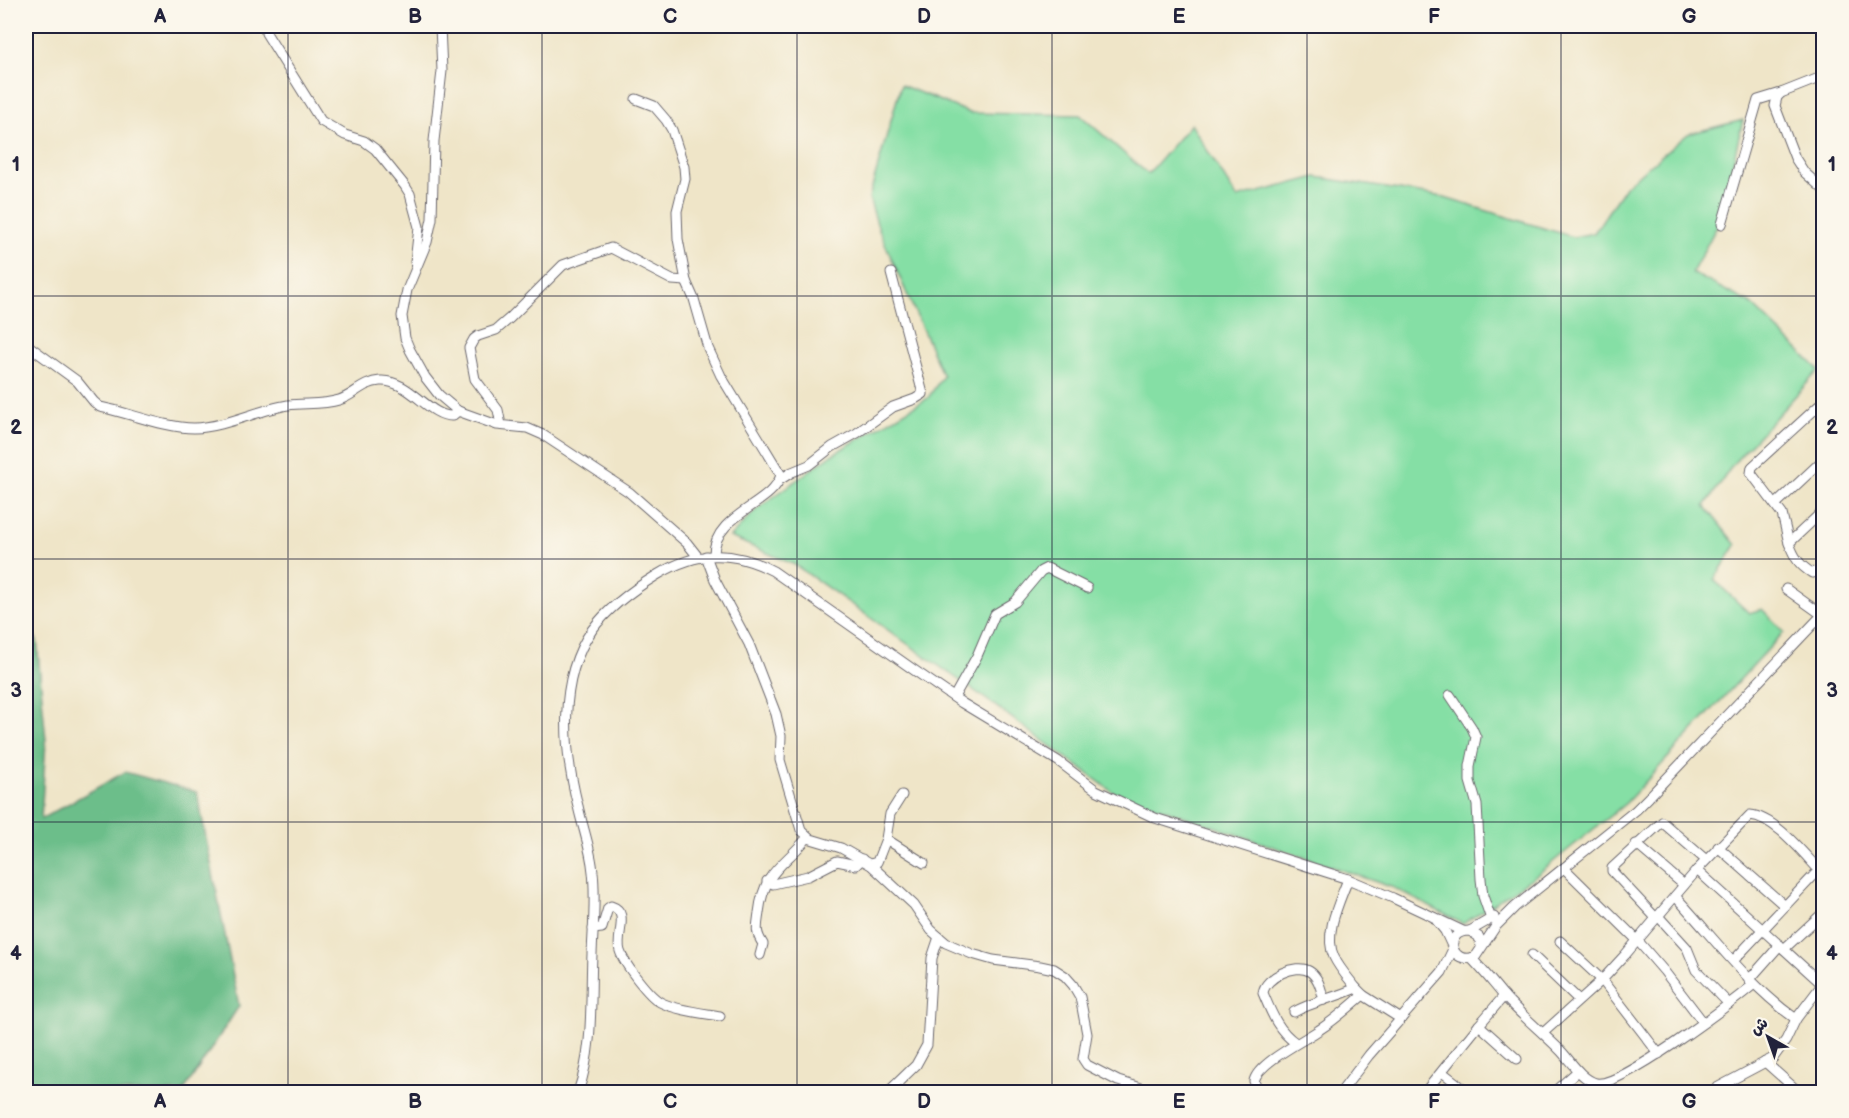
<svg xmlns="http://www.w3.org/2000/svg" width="1849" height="1118" font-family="'Balsamiq Sans','Playpen Sans Arabic',sans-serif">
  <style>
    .green { fill: #85dfa5; stroke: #548070; stroke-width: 1.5 }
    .forest { fill: #6cbe8a; stroke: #477062; stroke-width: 1.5 }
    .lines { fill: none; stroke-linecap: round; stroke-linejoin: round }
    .minor-casing { stroke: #6a666c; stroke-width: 11 }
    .minor { stroke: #fff; stroke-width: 9 }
    .grid { fill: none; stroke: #22223b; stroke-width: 1.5; stroke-opacity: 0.55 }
    .neatline { fill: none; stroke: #22223b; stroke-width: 2 }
    .grid-label { font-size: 20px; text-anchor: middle; font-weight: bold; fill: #22223b }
  </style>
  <rect width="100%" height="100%" fill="#fbf7ec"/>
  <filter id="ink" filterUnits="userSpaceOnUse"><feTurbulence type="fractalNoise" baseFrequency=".0167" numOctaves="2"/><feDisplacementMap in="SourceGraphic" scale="12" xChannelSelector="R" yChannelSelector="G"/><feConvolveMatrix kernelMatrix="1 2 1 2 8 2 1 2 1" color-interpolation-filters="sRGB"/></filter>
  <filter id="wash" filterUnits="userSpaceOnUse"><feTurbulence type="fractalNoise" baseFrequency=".008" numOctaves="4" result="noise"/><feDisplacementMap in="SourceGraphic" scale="24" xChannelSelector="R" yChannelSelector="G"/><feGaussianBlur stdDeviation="1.35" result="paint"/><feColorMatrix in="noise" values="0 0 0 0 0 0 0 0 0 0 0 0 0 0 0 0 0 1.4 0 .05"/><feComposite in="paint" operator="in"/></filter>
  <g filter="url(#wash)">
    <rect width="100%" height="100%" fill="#efe5c8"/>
    <path class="green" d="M901,85L970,113L1080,115L1148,174L1191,124L1237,198L1316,177L1438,196L1573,237L1594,233L1626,185L1688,134L1743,120L1719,222L1692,273L1750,303L1819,370L1734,463L1705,506L1736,545L1714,580L1749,613L1762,609L1784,632L1626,803L1538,874L1463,924L1394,888L1113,792L979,694L795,565L730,537L757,509L830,456L928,398L943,376L879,230L869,198Z"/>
    <path class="forest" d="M26,621L37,641L46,741L41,819L125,772L197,792L239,1006L183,1092H26Z"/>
  </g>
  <g filter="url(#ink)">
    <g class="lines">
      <defs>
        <g id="minor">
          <path d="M440,26L442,71L434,141L432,219L427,242L407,290L402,316L405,338L410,350L425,377L439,395L458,411L497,425L527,428L543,435L629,492L687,543L698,557"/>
          <path d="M266,33L321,121L345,135L364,141L375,149L405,186L410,194L419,227L415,262"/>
          <path d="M1824,76L1781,93L1777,97L1775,106L1795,158L1804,172L1824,190"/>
          <path d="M636,99L654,106L666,120L672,130L684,167L685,179L677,211L678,239L686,281L694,299L708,348L721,376L781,475C773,505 714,514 714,554"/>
          <path d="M1722,224L1758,100L1781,93"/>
          <path d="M26,344L77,381L94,402L100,407C130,413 165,428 194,428C226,427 257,410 288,405C305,403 323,405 339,400C353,396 363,382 380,381C409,379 429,417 452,416L458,411"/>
          <path d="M501,425L498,410L475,379L469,348L474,339L478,336L496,330L510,318L563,265L611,248L672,280L686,281"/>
          <path d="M781,479L792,472L809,465L832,447L857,433L893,407L915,399L923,394L891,273"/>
          <path d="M1776,504L1824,459"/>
          <path d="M1824,510L1789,543C1794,557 1799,565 1812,573L1817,572L1824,578"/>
          <path d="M1789,543L1782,514L1751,473L1752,467L1824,401"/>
          <path d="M706,556L715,580L749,644L776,714L781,736L780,760L801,830L811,839L841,848L871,865L914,905L931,930L946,943L972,954L993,960L1040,966L1054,969L1065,976L1073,985L1080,997L1087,1034L1083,1059L1087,1065L1118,1081L1155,1092"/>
          <path d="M1786,589L1824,616"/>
          <path d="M1450,695L1472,728L1476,737L1470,766V781L1477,805L1481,879L1483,896L1491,919"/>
          <path d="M954,697L977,656L995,614L1015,602L1041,571L1047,568L1087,588"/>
          <path d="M886,839L924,863"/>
          <path d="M1636,844L1684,885"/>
          <path d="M1718,847L1785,906"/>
          <path d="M870,864L877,862L886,839L890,814L902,795"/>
          <path d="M1565,869L1638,941L1664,971L1703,1022"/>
          <path d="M1697,870L1822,984"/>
          <path d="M1348,879C1340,901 1323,934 1334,957C1339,968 1349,979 1356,988"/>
          <path d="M767,881L773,884L808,876L837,861L856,865L862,859"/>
          <path d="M1675,896C1715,939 1748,985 1796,1019"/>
          <path d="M1658,916L1687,948L1696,970L1729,1004"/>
          <path d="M1656,918L1612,871V868L1662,822L1706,860"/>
          <path d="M1436,920L1445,931L1452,946"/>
          <path d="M593,929L602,928L608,908L611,906C631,912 615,936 620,951C624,964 649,996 660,1002C675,1010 703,1013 720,1016"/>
          <path d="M1470,931L1494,917"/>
          <path d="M1560,941L1602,980L1659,1054"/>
          <path d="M1481,946L1479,937L1470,931C1442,930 1451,968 1476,956L1496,926L1515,907L1636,810L1649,797L1824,613"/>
          <path d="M1784,949L1824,912"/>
          <path d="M760,955L763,944C755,932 757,927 759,913C764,870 783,867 808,837"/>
          <path d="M1532,955L1579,1000"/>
          <path d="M1471,958C1483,970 1493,983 1504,996C1521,1015 1542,1032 1560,1050C1570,1060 1581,1079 1596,1083C1620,1088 1731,1003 1753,985"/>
          <path d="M1734,960L1819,870"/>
          <path d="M1749,980L1780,945"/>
          <path d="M1294,1012C1314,1001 1335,998 1356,988L1363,995L1401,1019"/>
          <path d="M1479,1025L1517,1059"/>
          <path d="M1543,1033L1602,980L1625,955L1697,870L1750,815C1776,817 1805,856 1824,875"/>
          <path d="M1296,1043C1278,1031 1271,1012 1263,993C1265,977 1296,963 1309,971C1319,977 1321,990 1324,1000"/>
          <path d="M1765,1062L1799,1092"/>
          <path d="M1442,1072L1468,1092"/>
          <path d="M578,1092C594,1047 590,1002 592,954C593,927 596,899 593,872C591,849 583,829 578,806C564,751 557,680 592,630C608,608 634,589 657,575C697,551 731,549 773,571L914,670L962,703L1058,761L1096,790L1155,818L1348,879L1393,898L1463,931"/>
          <path d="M888,1092L916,1065L927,1045L932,958L939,937"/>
          <path d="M1258,1092L1254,1081C1258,1063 1303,1041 1319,1030C1335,1020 1349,1007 1363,995"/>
          <path d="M1341,1092L1369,1055L1442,972L1453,949"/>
          <path d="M1425,1092L1479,1025L1504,996"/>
          <path d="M1554,1092L1578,1071"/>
          <path d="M1709,1092L1773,1058L1786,1040L1796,1019L1824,982"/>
        </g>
      </defs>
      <use href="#minor" class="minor-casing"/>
      <use href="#minor" class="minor"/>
    </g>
  </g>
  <path class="grid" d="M288,26V1092M542,26V1092M797,26V1092M1052,26V1092M1307,26V1092M1561,26V1092M26,296H1824M26,559H1824M26,822H1824"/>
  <rect width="1849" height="1118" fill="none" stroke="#fbf7ec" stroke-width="66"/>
  <g transform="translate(1768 1037) rotate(320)" stroke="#fbf7ec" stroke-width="4.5" paint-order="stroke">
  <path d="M0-4.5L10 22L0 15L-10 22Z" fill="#22223b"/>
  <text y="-9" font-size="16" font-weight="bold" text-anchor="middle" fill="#22223b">ش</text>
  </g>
  <rect x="33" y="33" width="1783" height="1052" class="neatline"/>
  <g class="grid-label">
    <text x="160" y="23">A</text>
    <text x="415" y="23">B</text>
    <text x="670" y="23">C</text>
    <text x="924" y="23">D</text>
    <text x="1179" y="23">E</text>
    <text x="1434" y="23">F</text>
    <text x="1689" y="23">G</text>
    <text x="16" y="171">1</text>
    <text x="1832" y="171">1</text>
    <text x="16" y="434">2</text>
    <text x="1832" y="434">2</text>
    <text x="16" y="697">3</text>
    <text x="1832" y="697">3</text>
    <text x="16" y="960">4</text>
    <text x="1832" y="960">4</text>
    <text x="160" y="1108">A</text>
    <text x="415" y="1108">B</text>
    <text x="670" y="1108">C</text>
    <text x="924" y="1108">D</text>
    <text x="1179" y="1108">E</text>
    <text x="1434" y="1108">F</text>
    <text x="1689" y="1108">G</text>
  </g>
</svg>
